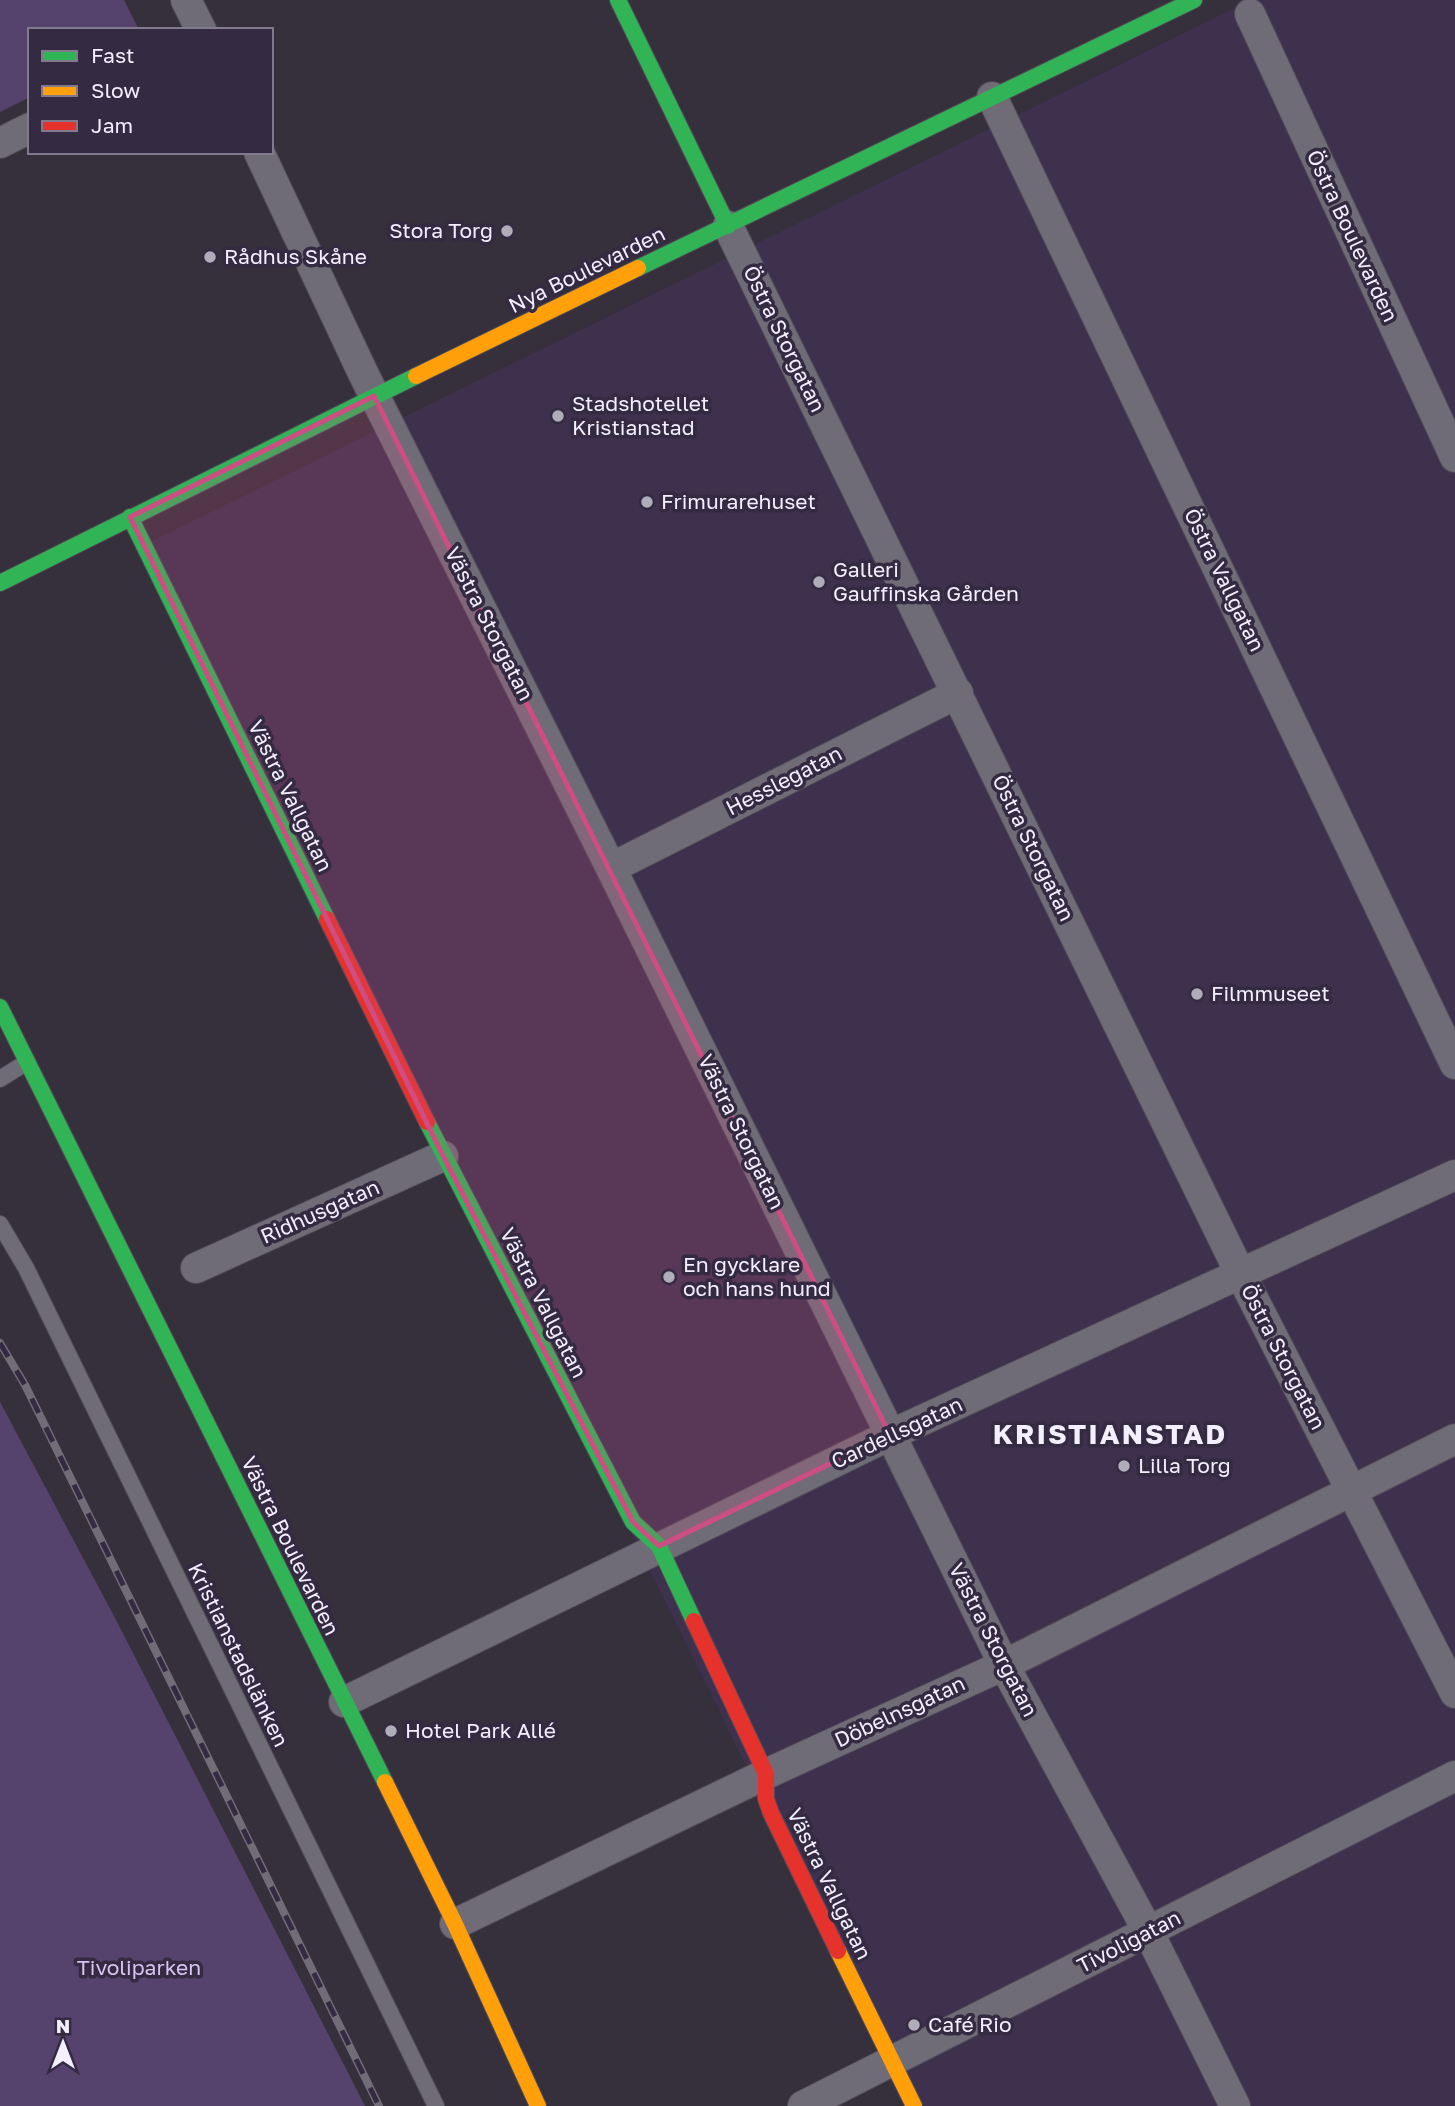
<svg xmlns="http://www.w3.org/2000/svg" width="1455" height="2106" font-family="'Golos Text',sans-serif">
  <style>
    .built { fill: #3d314d }
    .green { fill: #55436d }
    .lines { fill: none; stroke-linecap: round; stroke-linejoin: round }
    .lane-casing { stroke: #514c57; stroke-width: 18 }
    .street-casing { stroke: #514c57; stroke-width: 32 }
    .fast-casing { stroke: #514c57; stroke-width: 18 }
    .slow-casing { stroke: #514c57; stroke-width: 18 }
    .jam-casing { stroke: #514c57; stroke-width: 18 }
    .lane { stroke: #706c77; stroke-width: 16 }
    .street { stroke: #706c77; stroke-width: 30 }
    .fast { stroke: #30b455; stroke-width: 16 }
    .slow { stroke: #ff9f0a; stroke-width: 16 }
    .jam { stroke: #e5322d; stroke-width: 16 }
    .rail-casing { stroke: #716c78; stroke-width: 8 }
    .rail { stroke: #342a42; stroke-width: 5; stroke-dasharray: 16; stroke-linecap: butt }
    .marked { fill: #ce4e84; fill-opacity: 0.2; stroke: #ce4e84; stroke-width: 5; stroke-linejoin: round }
    .poi-dot { fill: #b1acba; stroke: #342a42; stroke-width: 2.5 }
    .labels { text-anchor: middle; stroke-width: 7; stroke-linejoin: round; paint-order: stroke }
    .poi-label { font-size: 21px; fill: #f4effe; stroke: #342a42; text-anchor: start }
    .street-label { font-size: 21px; fill: #f4effe; stroke: #342a42 }
    .park-label { font-size: 21px; fill: #d6c5f0; stroke: #342a42 }
    .district-label { font-size: 28px; font-weight: bold; letter-spacing: 2px; fill: #f4effe; stroke: #342a42 }
  </style>
  <rect width="100%" height="100%" fill="#35303c"/>
  <path class="built" d="M1251,0H1455V2106H914L144,545Z"/>
  <g class="green">
    <path d="M0,0H124L139,30H30V97L0,112Z"/>
    <path d="M0,1402L115,1618L365,2106H0Z"/>
  </g>
  <g class="lines">
    <defs>
      <g id="lane">
        <path d="M0,1079L27,1062"/>
        <path d="M0,1224L26,1268L436,2106"/>
      </g>
      <g id="street">
        <path d="M186,0L201,30"/>
        <path d="M1250,14L1455,457"/>
        <path d="M992,97L1455,1064"/>
        <path d="M0,143L30,128"/>
        <path d="M259,152L363,373L611,868L1004,1665L1149,1933L1235,2106"/>
        <path d="M728,226L1241,1275L1455,1693"/>
        <path d="M611,868L958,693"/>
        <path d="M196,1268L443,1156"/>
        <path d="M344,1702L890,1435L1455,1175"/>
        <path d="M455,1924L766,1774L1004,1665L1455,1439"/>
        <path d="M803,2106L1455,1776"/>
      </g>
      <g id="fast">
        <path d="M618,0L728,226"/>
        <path d="M638,268L1194,0"/>
        <path d="M130,517L327,919"/>
        <path d="M0,583L416,376"/>
        <path d="M0,1007L385,1782"/>
        <path d="M427,1122L633,1522L659,1546L694,1621"/>
      </g>
      <g id="slow">
        <path d="M416,376L638,268"/>
        <path d="M385,1782L455,1924L538,2106"/>
        <path d="M838,1951L914,2106"/>
      </g>
      <g id="jam">
        <path d="M327,919L427,1122"/>
        <path d="M694,1621L766,1774V1799L771,1813L838,1951"/>
      </g>
    </defs>
    <use href="#lane" class="lane-casing"/>
    <use href="#street" class="street-casing"/>
    <use href="#fast" class="fast-casing"/>
    <use href="#slow" class="slow-casing"/>
    <use href="#jam" class="jam-casing"/>
    <use href="#lane" class="lane"/>
    <use href="#street" class="street"/>
    <use href="#fast" class="fast"/>
    <use href="#slow" class="slow"/>
    <use href="#jam" class="jam"/>
    <defs>
      <path id="rail" d="M0,1343L25,1385L379,2106"/>
    </defs>
    <use href="#rail" class="rail-casing"/>
    <use href="#rail" class="rail"/>
  </g>
  <path class="marked" d="M374,396L890,1435L659,1546L633,1522L443,1156L130,517Z"/>
  <g class="poi-dot">
    <circle cx="507" cy="231" r="7"/>
    <circle cx="210" cy="257" r="7"/>
    <circle cx="558" cy="416" r="7"/>
    <circle cx="647" cy="502" r="7"/>
    <circle cx="819" cy="582" r="7"/>
    <circle cx="1197" cy="994" r="7"/>
    <circle cx="669" cy="1277" r="7"/>
    <circle cx="1124" cy="1466" r="7"/>
    <circle cx="391" cy="1731" r="7"/>
    <circle cx="914" cy="2025" r="7"/>
  </g>
  <g class="labels">
    <g class="poi-label">
      <text x="493" y="238" text-anchor="end">Stora Torg</text>
      <text x="224" y="264">Rådhus Skåne</text>
      <text x="572" y="411">Stadshotellet<tspan x="572" dy="24">Kristianstad</tspan></text>
      <text x="661" y="509">Frimurarehuset</text>
      <text x="833" y="577">Galleri<tspan x="833" dy="24">Gauffinska Gården</tspan></text>
      <text x="1211" y="1001">Filmmuseet</text>
      <text x="683" y="1272">En gycklare<tspan x="683" dy="24">och hans hund</tspan></text>
      <text x="1138" y="1473">Lilla Torg</text>
      <text x="405" y="1738">Hotel Park Allé</text>
      <text x="928" y="2032">Café Rio</text>
    </g>
    <g class="street-label">
      <text transform="translate(1352 236) rotate(65)" y="7">Östra Boulevarden</text>
      <text transform="translate(587 270) rotate(-26)" y="7">Nya Boulevarden</text>
      <text transform="translate(784 339) rotate(64)" y="7">Östra Storgatan</text>
      <text transform="translate(1224 580) rotate(64)" y="7">Östra Vallgatan</text>
      <text transform="translate(489 624) rotate(63)" y="7">Västra Storgatan</text>
      <text transform="translate(784 781) rotate(-27)" y="7">Hesslegatan</text>
      <text transform="translate(290 796) rotate(64)" y="7">Västra Vallgatan</text>
      <text transform="translate(1033 848) rotate(64)" y="7">Östra Storgatan</text>
      <text transform="translate(741 1132) rotate(64)" y="7">Västra Storgatan</text>
      <text transform="translate(320 1212) rotate(-24)" y="7">Ridhusgatan</text>
      <text transform="translate(543 1303) rotate(63)" y="7">Västra Vallgatan</text>
      <text transform="translate(1283 1357) rotate(63)" y="7">Östra Storgatan</text>
      <text transform="translate(897 1433) rotate(-25)" y="7">Cardellsgatan</text>
      <text transform="translate(290 1546) rotate(64)" y="7">Västra Boulevarden</text>
      <text transform="translate(993 1640) rotate(63)" y="7">Västra Storgatan</text>
      <text transform="translate(238 1655) rotate(64)" y="7">Kristianstadslänken</text>
      <text transform="translate(900 1712) rotate(-25)" y="7">Döbelnsgatan</text>
      <text transform="translate(829 1884) rotate(64)" y="7">Västra Vallgatan</text>
      <text transform="translate(1129 1942) rotate(-27)" y="7">Tivoligatan</text>
    </g>
    <g class="park-label">
      <text x="139" y="1975">Tivoliparken</text>
    </g>
    <g class="district-label">
      <text x="1110" y="1444">KRISTIANSTAD</text>
    </g>
  </g>
  <rect x="28" y="28" width="245" height="126" fill="#342a42" stroke="#81798d" stroke-width="2"/>
  <rect x="42" y="51" width="35" height="10" fill="#30b455" stroke="#81798d" stroke-width="2"/>
  <text x="91" y="63" font-size="21" fill="#f4effe">Fast</text>
  <rect x="42" y="86" width="35" height="10" fill="#ff9f0a" stroke="#81798d" stroke-width="2"/>
  <text x="91" y="98" font-size="21" fill="#f4effe">Slow</text>
  <rect x="42" y="121" width="35" height="10" fill="#e5322d" stroke="#81798d" stroke-width="2"/>
  <text x="91" y="133" font-size="21" fill="#f4effe">Jam</text>
  <g transform="translate(63 2043)" stroke="#342a42" stroke-width="5" paint-order="stroke">
  <path d="M0-5L12 26L0 18L-12 26Z" fill="#f4effe"/>
  <text y="-10" font-size="19" font-weight="bold" text-anchor="middle" fill="#f4effe">N</text>
  </g>
</svg>
